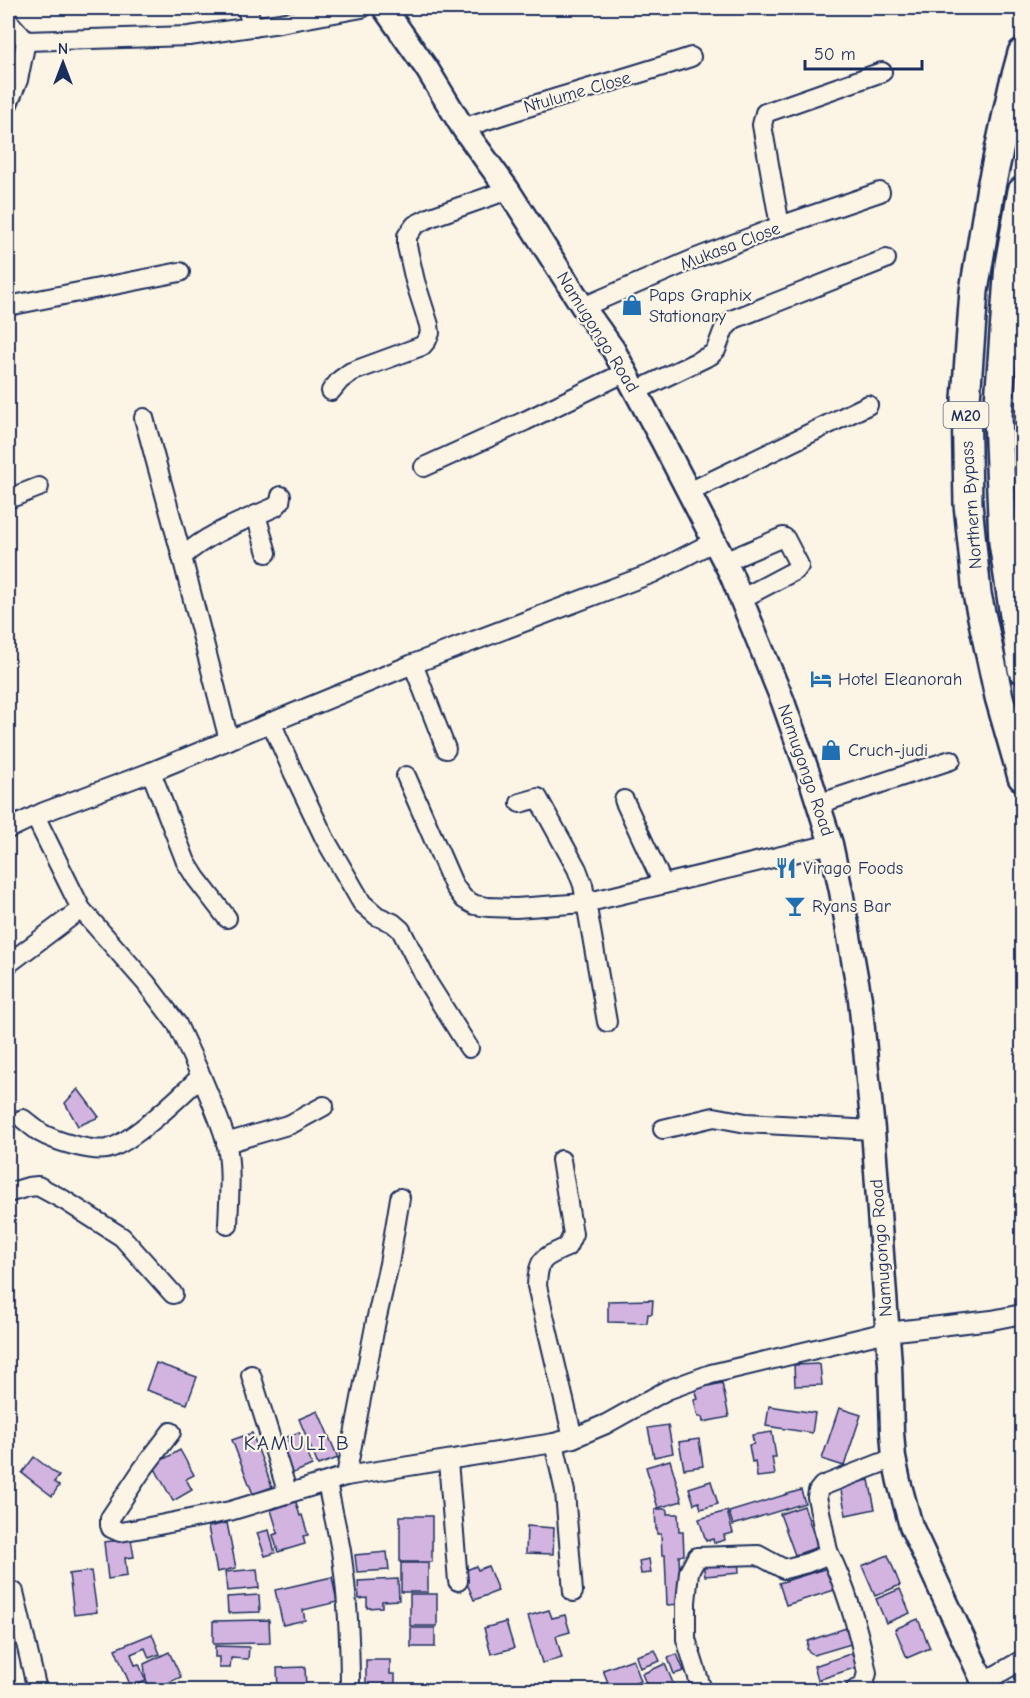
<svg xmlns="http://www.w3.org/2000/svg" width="1030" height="1698" font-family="'Comic Neue',sans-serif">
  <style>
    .building { fill: #d3b4e1; stroke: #1b2f5e; stroke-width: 1.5 }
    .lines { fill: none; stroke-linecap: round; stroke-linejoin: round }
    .minor-casing { stroke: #1b2f5e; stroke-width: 22 }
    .major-casing { stroke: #1b2f5e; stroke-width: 27 }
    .highway-casing { stroke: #1b2f5e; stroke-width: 32 }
    .minor { stroke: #fcf5e5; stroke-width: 18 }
    .major { stroke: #fcf5e5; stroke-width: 22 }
    .highway { stroke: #fcf5e5; stroke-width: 27 }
    .labels { text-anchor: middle; stroke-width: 4.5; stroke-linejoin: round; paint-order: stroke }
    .shield { fill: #fcf5e5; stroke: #5e6a86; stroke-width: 1.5 }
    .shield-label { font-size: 16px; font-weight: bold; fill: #1b2f5e }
    .street-label { font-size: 18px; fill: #1b2f5e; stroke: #fcf5e5 }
    .poi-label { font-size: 18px; fill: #1b2f5e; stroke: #fcf5e5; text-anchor: start }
    .quarter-label { font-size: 21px; letter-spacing: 1.5px; fill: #1b2f5e; stroke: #fcf5e5 }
  </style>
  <rect width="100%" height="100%" fill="#fcf5e5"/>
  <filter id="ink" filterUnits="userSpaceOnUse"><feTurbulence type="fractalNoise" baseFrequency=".0167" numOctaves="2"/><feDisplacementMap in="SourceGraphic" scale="12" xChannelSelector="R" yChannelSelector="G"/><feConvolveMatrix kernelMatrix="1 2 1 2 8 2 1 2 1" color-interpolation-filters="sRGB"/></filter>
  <g filter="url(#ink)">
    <g class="building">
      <path d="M78,1089L99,1117L78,1126L65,1103Z"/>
      <path d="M653,1300L652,1314H648L647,1323L608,1322V1301Z"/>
      <path d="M156,1363L197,1377L187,1404L146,1390Z"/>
      <path d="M820,1364L822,1385L795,1386L794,1365Z"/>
      <path d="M722,1383L729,1417L703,1422L702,1417H698L694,1400L698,1399L695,1389Z"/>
      <path d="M769,1406L815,1413L812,1433L766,1426Z"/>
      <path d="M839,1408L861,1415L844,1466L822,1459Z"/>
      <path d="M318,1411L338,1458L318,1465L299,1419Z"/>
      <path d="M668,1425L673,1453L654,1457L648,1428Z"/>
      <path d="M299,1432L312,1465L291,1474L279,1445L289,1440L287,1437Z"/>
      <path d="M772,1432L776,1457H772L775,1475L757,1477L755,1461L752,1462L749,1445L754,1444L752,1435Z"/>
      <path d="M252,1433L272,1487L253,1494L232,1440Z"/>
      <path d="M699,1439L703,1466L684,1469L679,1442Z"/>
      <path d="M180,1450L194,1475L186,1479L192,1490L173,1501L153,1465Z"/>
      <path d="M34,1457L59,1476L54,1482L59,1486L52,1496L22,1473Z"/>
      <path d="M670,1460L682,1501L658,1508L646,1467Z"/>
      <path d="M869,1480L875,1509L846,1515L840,1486Z"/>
      <path d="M711,1481L718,1504L701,1509L699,1502L694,1504L689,1488Z"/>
      <path d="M801,1490L805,1503L733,1525L729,1512Z"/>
      <path d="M296,1502L300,1516L302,1515L308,1535L303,1536L305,1544L278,1552L273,1535L278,1533L271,1510Z"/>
      <path d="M804,1506L818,1547L795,1555L780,1514Z"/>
      <path d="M655,1509H667V1514H678L679,1532H683L684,1555L679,1556L681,1604L667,1605L665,1555H662L661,1534H657V1529H656Z"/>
      <path d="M727,1511L733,1533L724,1535L725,1540L714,1543L713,1539L706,1541L699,1519Z"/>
      <rect x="400" y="1516" width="32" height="46"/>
      <path d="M227,1523L236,1568L217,1572L208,1527Z"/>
      <path d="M527,1526L554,1528L553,1554L526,1553Z"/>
      <path d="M269,1530L275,1553L265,1556L257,1533Z"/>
      <path d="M131,1539L134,1557L125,1558L127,1576L108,1579L104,1542Z"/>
      <path d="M387,1552L389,1570L357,1572L355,1555Z"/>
      <path d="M888,1555L900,1585L875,1596L862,1566Z"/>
      <path d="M649,1559L651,1573L641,1574L639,1561Z"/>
      <path d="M738,1559L739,1573L705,1576L703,1563Z"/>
      <rect x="401" y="1563" width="27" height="29"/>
      <path d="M476,1566L478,1570L488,1566L498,1591L474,1600L462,1572Z"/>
      <path d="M834,1566L841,1588L786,1605L779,1583Z"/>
      <path d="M257,1569L259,1588L227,1591L225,1572Z"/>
      <path d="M91,1571L97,1612L74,1615L69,1574Z"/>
      <path d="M332,1577L337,1602L303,1610L305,1620L283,1625L275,1590Z"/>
      <path d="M398,1579L399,1600L382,1601V1607L367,1608V1598L359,1599L358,1581Z"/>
      <path d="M900,1589L910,1613L886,1623L876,1599Z"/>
      <rect x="410" y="1594" width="27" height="32"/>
      <path d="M259,1595L260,1612L228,1613L227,1597Z"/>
      <path d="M549,1610L552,1618L565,1615L570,1632L556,1636L562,1658L542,1663L528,1616Z"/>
      <path d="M918,1619L930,1648L907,1658L895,1629Z"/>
      <path d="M269,1620L270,1643L213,1644V1621Z"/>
      <path d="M506,1622L514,1648L491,1654L484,1628Z"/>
      <rect x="411" y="1628" width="24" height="19"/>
      <path d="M846,1628L851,1644L814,1655L807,1650L808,1641Z"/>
      <path d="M152,1634L160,1654L149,1658L145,1648L131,1654L135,1665L139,1664L146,1681L131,1687L115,1649Z"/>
      <path d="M215,1646L249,1647L248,1659L231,1658L230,1668H219V1657H215Z"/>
      <path d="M655,1650L660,1661L640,1668L636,1656Z"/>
      <path d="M169,1652L181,1677L152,1690L146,1680L144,1664Z"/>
      <path d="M853,1653L857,1667L818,1680L814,1666Z"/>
      <path d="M677,1654L684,1671L674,1674L668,1658Z"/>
      <path d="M633,1659L641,1681L616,1690H611L603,1670Z"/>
      <path d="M366,1660H390V1674H395V1690H366Z"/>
      <path d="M665,1664L676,1690H649L642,1674Z"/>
      <path d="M305,1667L306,1689H301V1690H278L277,1668Z"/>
      <path d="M551,1683L554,1690H534Z"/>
    </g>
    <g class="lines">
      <defs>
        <g id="minor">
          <path d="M246,8L254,27"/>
          <path d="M8,21L26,41L189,36L280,23L362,8"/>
          <path d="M8,104L18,80L26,41"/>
          <path d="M463,128C538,102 615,82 691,57"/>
          <path d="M780,226L762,125L765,113L882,72"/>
          <path d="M8,306L180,272"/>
          <path d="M583,307L694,259L780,226L880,192"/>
          <path d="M331,391L340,380L351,372L422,346L427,340L430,333L429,325L415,281L407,246V236L415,225L431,217L508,190"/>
          <path d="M636,391L711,355L716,350L724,329L734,319L886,259"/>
          <path d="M144,418L182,557L229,740"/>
          <path d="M424,467L525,421L626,372"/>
          <path d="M689,492L868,405"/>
          <path d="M8,499L39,487"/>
          <path d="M256,515L267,553"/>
          <path d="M182,557C210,532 241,522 275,507L280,502L281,496"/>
          <path d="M724,562L783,537L785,538L798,563L799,566L796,570L741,599"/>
          <path d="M413,664L446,749"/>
          <path d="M271,722L294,774L325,839L362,903L377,916L393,923L401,930L428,983L469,1048"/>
          <path d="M151,772L186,862L196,878L227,918"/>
          <path d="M406,776L454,886L464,899L475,905L488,907L516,908L585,903L831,844"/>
          <path d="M624,800L663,884"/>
          <path d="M520,803L538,798L577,869L583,885L607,1022"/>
          <path d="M818,804L951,760"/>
          <path d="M8,829L44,812L151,772L413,664L653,573L715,541"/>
          <path d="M8,964L81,909"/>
          <path d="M201,1076C210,1098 220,1119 226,1141C232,1168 229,1198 228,1225"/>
          <path d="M23,1119C29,1124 35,1129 41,1133C55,1141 91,1152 107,1149C131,1144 183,1094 201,1076L177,1024L146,983L81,909L35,816"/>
          <path d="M663,1129L714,1117L746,1123L873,1130"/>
          <path d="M226,1143L291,1124L324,1106"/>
          <path d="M561,1160L573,1234L567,1247C543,1258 538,1258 537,1286L573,1438"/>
          <path d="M8,1193L28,1187L38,1186L64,1200L122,1237L173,1294"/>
          <path d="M251,1375L288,1494"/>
          <path d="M171,1432L142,1470L110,1518V1525L111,1528L120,1532L149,1527L230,1511L346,1476L554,1443L573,1438L606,1424L667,1390L711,1374L887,1332L992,1320L1022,1314"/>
          <path d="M554,1443L565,1492L573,1592"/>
          <path d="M448,1461L458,1581"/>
          <path d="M346,1476L376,1321L389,1264L400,1198"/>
          <path d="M327,1482C331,1505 337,1528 341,1551C348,1597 350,1644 350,1690"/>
          <path d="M828,1551C847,1589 859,1632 867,1673L863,1687L855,1690"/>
          <path d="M14,1592L37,1690"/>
          <path d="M984,1682L1022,1660"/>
          <path d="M702,1690L686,1639V1602L689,1572L697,1557L758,1555L784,1569L807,1563L827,1555L828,1551L817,1497L818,1491L822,1486L894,1458"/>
        </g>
        <path id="major" d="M384,8L427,69L463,128L508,190L583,307L613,349L663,442L731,574L782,699L812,784L831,844L841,891L860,999L873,1130L890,1364L892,1432L894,1458L899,1482L911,1526L987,1690"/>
        <g id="highway">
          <path d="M1022,53L1013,86L991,187L974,291L966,399L968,504L977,594L999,697L1022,777"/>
          <path d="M1022,191L1009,264L998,416L1003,542L1022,669"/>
        </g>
      </defs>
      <use href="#minor" class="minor-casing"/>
      <use href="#major" class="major-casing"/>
      <use href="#highway" class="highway-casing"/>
      <use href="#minor" class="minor"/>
      <use href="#major" class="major"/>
      <use href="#highway" class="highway"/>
    </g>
  </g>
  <defs>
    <symbol id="shop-bare" viewBox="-9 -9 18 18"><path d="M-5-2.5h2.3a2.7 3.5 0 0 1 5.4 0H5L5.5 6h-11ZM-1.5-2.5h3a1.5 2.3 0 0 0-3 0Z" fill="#1f6fb2" stroke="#fcf5e5" stroke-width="2.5" paint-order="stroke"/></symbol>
    <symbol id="hotel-bare" viewBox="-9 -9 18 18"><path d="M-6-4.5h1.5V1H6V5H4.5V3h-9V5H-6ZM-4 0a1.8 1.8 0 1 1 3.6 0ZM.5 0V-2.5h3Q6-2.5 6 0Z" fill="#1f6fb2" stroke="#fcf5e5" stroke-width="2.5" paint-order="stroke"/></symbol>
    <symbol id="restaurant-bare" viewBox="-9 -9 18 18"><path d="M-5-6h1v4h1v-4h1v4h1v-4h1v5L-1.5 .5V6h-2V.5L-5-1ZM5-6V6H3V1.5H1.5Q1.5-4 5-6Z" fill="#1f6fb2" stroke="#fcf5e5" stroke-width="2.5" paint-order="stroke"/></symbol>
    <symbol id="bar-bare" viewBox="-9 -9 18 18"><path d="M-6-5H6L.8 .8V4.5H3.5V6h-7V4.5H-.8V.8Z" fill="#1f6fb2" stroke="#fcf5e5" stroke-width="2.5" paint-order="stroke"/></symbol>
  </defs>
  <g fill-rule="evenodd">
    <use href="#shop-bare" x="617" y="290" width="30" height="30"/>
    <use href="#hotel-bare" x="806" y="664" width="30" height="30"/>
    <use href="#shop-bare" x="816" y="735" width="30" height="30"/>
    <use href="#restaurant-bare" x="771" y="853" width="30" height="30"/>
    <use href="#bar-bare" x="780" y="891" width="30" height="30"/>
  </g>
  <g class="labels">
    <rect class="shield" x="943.5" y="402" width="45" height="26" rx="4.5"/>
    <g class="shield-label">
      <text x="966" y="421">M20</text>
    </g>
    <g class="street-label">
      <text transform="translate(577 92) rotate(-16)" y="6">Ntulume Close</text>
      <text transform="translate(730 246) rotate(-21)" y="6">Mukasa Close</text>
      <text transform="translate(598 332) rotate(58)" y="6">Namugongo Road</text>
      <text transform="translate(971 505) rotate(-94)" y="6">Northern Bypass</text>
      <text transform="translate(806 770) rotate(71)" y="6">Namugongo Road</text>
      <text transform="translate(881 1248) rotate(-94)" y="6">Namugongo Road</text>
    </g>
    <g class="poi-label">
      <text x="649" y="301">Paps Graphix<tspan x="649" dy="21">Stationary</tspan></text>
      <text x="838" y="685">Hotel Eleanorah</text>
      <text x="848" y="756">Cruch-judi</text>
      <text x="803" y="874">Virago Foods</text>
      <text x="812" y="912">Ryans Bar</text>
    </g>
    <g class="quarter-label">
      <text x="297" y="1450">KAMULI B</text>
    </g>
  </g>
  <rect width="1030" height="1698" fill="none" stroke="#fcf5e5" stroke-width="30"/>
  <rect x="15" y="15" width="1000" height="1668" fill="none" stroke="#1b2f5e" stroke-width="2" filter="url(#ink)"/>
  <g transform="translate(63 63)" stroke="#fcf5e5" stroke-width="4.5" paint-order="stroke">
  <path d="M0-4.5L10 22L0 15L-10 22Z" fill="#1b2f5e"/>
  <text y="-9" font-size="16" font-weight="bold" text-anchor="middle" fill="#1b2f5e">N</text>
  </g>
  <path d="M805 60v9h117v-9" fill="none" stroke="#1b2f5e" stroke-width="3"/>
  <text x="814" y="60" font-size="18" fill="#1b2f5e" stroke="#fcf5e5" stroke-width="4.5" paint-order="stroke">50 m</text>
</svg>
